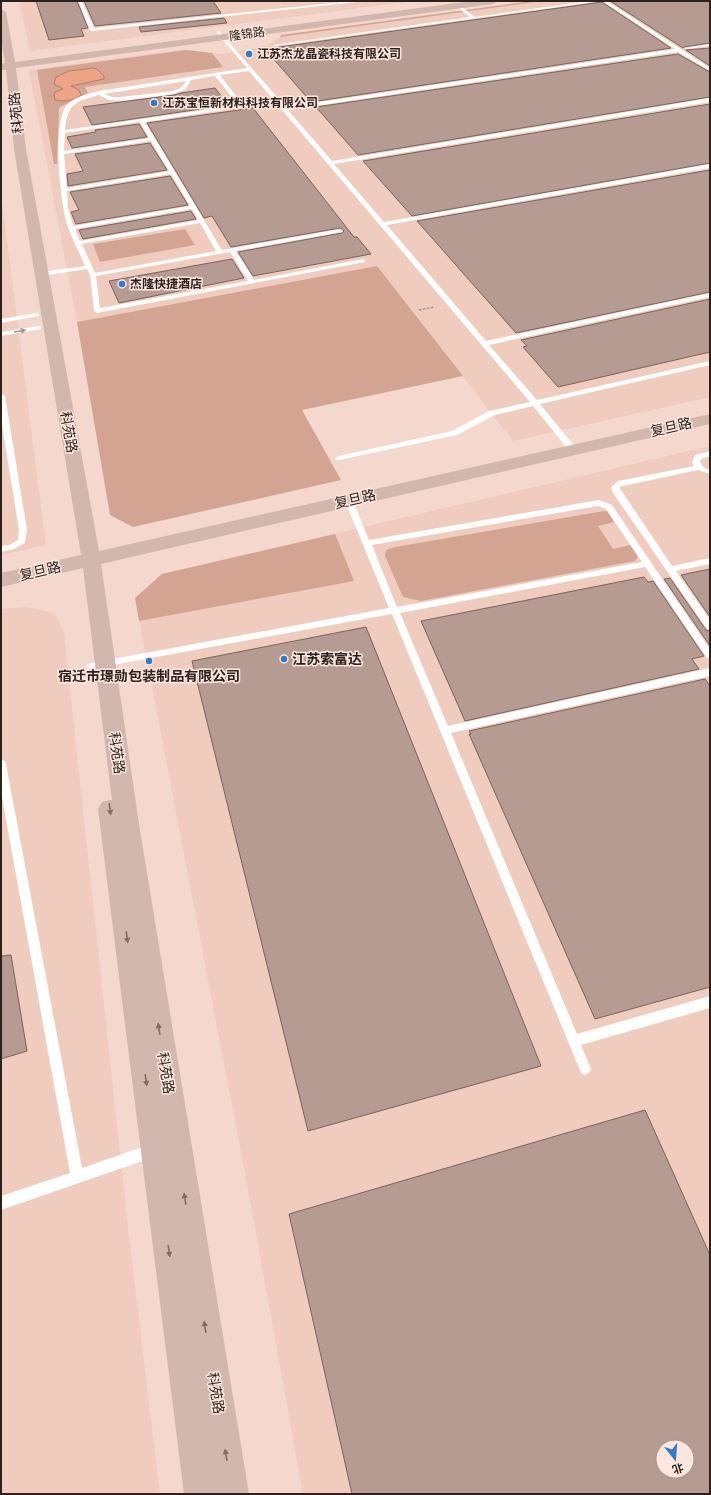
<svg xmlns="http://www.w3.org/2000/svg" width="711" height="1495" font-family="'Open Sans','Noto Sans SC',sans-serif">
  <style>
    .built { fill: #efccbe; fill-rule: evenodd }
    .green { fill: #d4a492 }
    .water { fill: #eea486; stroke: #b47d66 }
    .building { fill: #b59b91; stroke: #7b6359; fill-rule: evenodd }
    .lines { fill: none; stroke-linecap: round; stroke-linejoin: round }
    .path { stroke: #a9948c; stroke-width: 1.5; stroke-dasharray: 2.5 1.5; stroke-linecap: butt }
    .lane { fill: #fff; fill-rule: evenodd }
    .secondary { fill: #d1b7ae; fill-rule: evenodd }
    .oneway { fill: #a09b99 }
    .oneway2 { fill: #7e6c66 }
    .poi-dot { fill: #2f7ccc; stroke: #fde6de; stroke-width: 1.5 }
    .labels { text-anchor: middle; stroke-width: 3; stroke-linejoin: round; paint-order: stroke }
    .far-street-label { font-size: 12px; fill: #2b211d; stroke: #fde6de }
    .far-poi-label { font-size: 12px; font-weight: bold; fill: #2b211d; stroke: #fde6de; text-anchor: start }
    .street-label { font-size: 14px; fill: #2b211d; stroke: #fde6de }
    .poi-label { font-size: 14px; font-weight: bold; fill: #2b211d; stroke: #fde6de; text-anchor: start }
  </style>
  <rect width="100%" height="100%" fill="#f4d8cd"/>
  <g class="built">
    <path d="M19,1H414L30,51Z"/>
    <path d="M543,1H710V397L513,441L377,266L77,322L29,70L185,49L190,51L222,54L266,46L280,37Z"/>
    <path d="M1,194L46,545L1,555Z"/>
    <path d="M710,446V1494H303L247,1184L135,598L162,574ZM663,1447H687V1471H663Z"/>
    <path d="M27,607L55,613L64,633L128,1228L160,1494H1V609Z"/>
  </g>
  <g class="green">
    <path d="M532,1H543L280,37L281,35Z"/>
    <path d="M187,50L212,53L223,67L85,87L88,93L60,107L59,109L57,164H54L37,70Z"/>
    <path d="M185,229L195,245L100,262L93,244Z"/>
    <path d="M377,266L463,376L302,410L341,480L133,527L110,515L77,322Z"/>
    <path d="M604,511H607L614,522L598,526L613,549L630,545L638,557L635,561L421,601L403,597L385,556L386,550L395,547Z"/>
    <path d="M335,534L354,581L139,621L135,598L162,574Z"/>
  </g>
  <path class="water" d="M93,68L97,69L104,76V79L71,86L79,90L81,95C74,101 63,102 55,100L54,94L55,92L63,89L54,84L56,77L69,71Z"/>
  <g class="building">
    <path d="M36,1H77L88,28L81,29L84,36L49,40Z"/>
    <path d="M84,1H213L221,13L95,26Z"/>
    <path d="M610,1H710V43L684,47L683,48Z"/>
    <path d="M602,2L671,48L311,102L265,49Z"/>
    <path d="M224,18L227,23L141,32L139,27Z"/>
    <path d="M710,48V66L686,50Z"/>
    <path d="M678,54L710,72V97L358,155L316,107Z"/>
    <path d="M215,88L228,105L92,125L83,107L174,95L181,93Z"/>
    <path d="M710,104V163L412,216L363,161Z"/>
    <path d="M253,108L354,237H357L371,254L253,276L238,252L342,233L344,231L340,228L231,247L212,216L204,218L147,123Z"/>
    <path d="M139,124L147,137L72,148L67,137L96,132L95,130Z"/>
    <path d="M150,143L167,170L68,186L67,174L83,171L75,154Z"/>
    <path d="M710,170V292L516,333L417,221Z"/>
    <path d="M170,176L188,205L76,224L71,212L79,210L70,192Z"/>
    <path d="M191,211L196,219L83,239L79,230Z"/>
    <path d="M232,259L244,278L119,303L109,281Z"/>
    <path d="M710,299V352L558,387L523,347L527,346L521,340Z"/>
    <path d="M710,569V617L681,575Z"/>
    <path d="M644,577L648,582L653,581L704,656L692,659L699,669L465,721L421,621Z"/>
    <path d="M670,578L706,630L710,631V646L664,579Z"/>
    <path d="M366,627L541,1066L308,1131L192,661Z"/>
    <path d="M705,679L710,686V987L595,1019L469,734H471L469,731Z"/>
    <path d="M11,955L27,1051L1,1059V956Z"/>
    <path d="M645,1110L710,1255V1494H352L289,1214ZM663,1447H687V1471H663Z"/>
  </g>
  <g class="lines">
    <path class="path" d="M419,310L434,307"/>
    <g class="lane">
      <path d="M78,1H82L94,28L351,1H365L92,31L90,30Z"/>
      <path d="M589,1H601L275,46L273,45L470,17L457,7L459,5L475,17Z"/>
      <path d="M602,1H607L710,68V71L678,52L288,110L332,161L710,98V102L334,164L384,222L710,164V168L387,225L486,341L710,293V297L489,345L537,400L710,361V365L540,404L576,448V452H570L533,406L495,415L457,435L339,460H336L335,458L339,456L452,431L489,411L530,402L249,71L220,75L243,105V107L145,122L222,250L340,229L343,231L342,232L236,251L254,280L363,259L365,260V262L97,313L94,311L90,275L87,269L41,276L38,274L41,272L85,266C79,252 73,241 68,227C60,205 52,126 66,106C72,97 89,94 99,91L247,68L217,33L219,31L286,107L675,49ZM215,76L238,105L65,130C68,103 75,102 99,95L109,100L121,101L174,94L186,89L191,80ZM186,81L182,87L173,91L121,97H112L104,94ZM140,122L149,138L64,151L65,133ZM151,141L169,171L67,188L64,154ZM171,174L190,206L73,226L68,207L67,191ZM192,209L198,220L80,241L75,229ZM200,223L216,251L95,273L82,244ZM230,252L248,281L100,308L96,276Z"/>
      <path d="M710,44V46L686,49L684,48Z"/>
      <path d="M37,313L39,314V316L1,323V319Z"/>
      <path d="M39,326L41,327V329L1,336V332Z"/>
      <path d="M1,394L5,396L27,530L25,543L14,549L1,552V546L9,545L18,540L19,530L1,419Z"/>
      <path d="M710,451V456L701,459L700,462L704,468L710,470V474L698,470L619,487L672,566L710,558V564L676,571L710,620V630L707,629L613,493L611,487L618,481L694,466L692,462L695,455Z"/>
      <path d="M349,498L353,501L369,540L599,500L612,505L710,649V659L707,658L645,567L400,613L448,726L710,668V676L451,733L577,1034L710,996V1008L581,1045L591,1069L589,1073L585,1075L581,1073L392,614L91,669L88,668L86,666L88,664L91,663L389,608L345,501ZM598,506L606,509L642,562L397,607L372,545Z"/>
      <path d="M1,760L5,761L6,764L82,1168L154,1143L159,1145L161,1150L159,1155L154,1157L1,1210V1196L70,1173L1,792Z"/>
    </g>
    <path class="secondary" d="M472,1H498L493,4L16,68L26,149L99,551L710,414V424L101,564L139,824L249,1494H184L98,809L102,802L110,800H112L83,568L1,587V573L81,555L14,149L6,70H1V64L5,63L1,39V9L6,12L15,62Z"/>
  </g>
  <defs><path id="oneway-solid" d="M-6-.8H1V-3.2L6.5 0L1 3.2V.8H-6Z"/></defs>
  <use class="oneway" href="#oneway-solid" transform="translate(20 331) rotate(-9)"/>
  <g class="oneway2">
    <use href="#oneway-solid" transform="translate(110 809) rotate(82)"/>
    <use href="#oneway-solid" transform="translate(127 937) rotate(82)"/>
    <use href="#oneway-solid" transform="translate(159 1029) rotate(-99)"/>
    <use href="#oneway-solid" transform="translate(146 1080) rotate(82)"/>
    <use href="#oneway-solid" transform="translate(185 1199) rotate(-99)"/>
    <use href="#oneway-solid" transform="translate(169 1251) rotate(82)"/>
    <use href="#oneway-solid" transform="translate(205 1327) rotate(-99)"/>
    <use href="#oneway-solid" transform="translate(226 1455) rotate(-99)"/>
  </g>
  <g class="poi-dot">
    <circle cx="249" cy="54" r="4"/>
    <circle cx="154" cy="103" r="4"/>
    <circle cx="122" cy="284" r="4"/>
    <circle cx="284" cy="659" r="4"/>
    <circle cx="149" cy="661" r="4"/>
  </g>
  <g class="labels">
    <g class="far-street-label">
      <text transform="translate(247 34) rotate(-8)" y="4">隆锦路</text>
    </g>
    <g class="far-poi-label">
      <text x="257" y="58">江苏杰龙晶瓷科技有限公司</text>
      <text x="162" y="107">江苏宝恒新材料科技有限公司</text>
      <text x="130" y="288">杰隆快捷酒店</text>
    </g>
    <g class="street-label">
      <text transform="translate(16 113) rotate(-96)" y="5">科苑路</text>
      <text transform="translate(671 427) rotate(-13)" y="5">复旦路</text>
      <text transform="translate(69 432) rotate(80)" y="5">科苑路</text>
      <text transform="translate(355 499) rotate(-13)" y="5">复旦路</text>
      <text transform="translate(40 571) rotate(-13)" y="5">复旦路</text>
      <text transform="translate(117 753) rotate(82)" y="5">科苑路</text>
      <text transform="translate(166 1073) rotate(81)" y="5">科苑路</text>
      <text transform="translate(216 1393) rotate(81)" y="5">科苑路</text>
    </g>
    <g class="poi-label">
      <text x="292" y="664">江苏索富达</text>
      <text x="149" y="681" text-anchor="middle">宿迁市璟勋包装制品有限公司</text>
    </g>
  </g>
  <rect width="711" height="1495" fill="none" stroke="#2b211d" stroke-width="4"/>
  <g transform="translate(675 1459) rotate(163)"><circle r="19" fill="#fde6de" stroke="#a99791"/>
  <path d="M0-3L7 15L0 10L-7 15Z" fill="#2f7ccc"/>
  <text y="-6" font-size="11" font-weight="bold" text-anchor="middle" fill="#2b211d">北</text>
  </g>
</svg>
